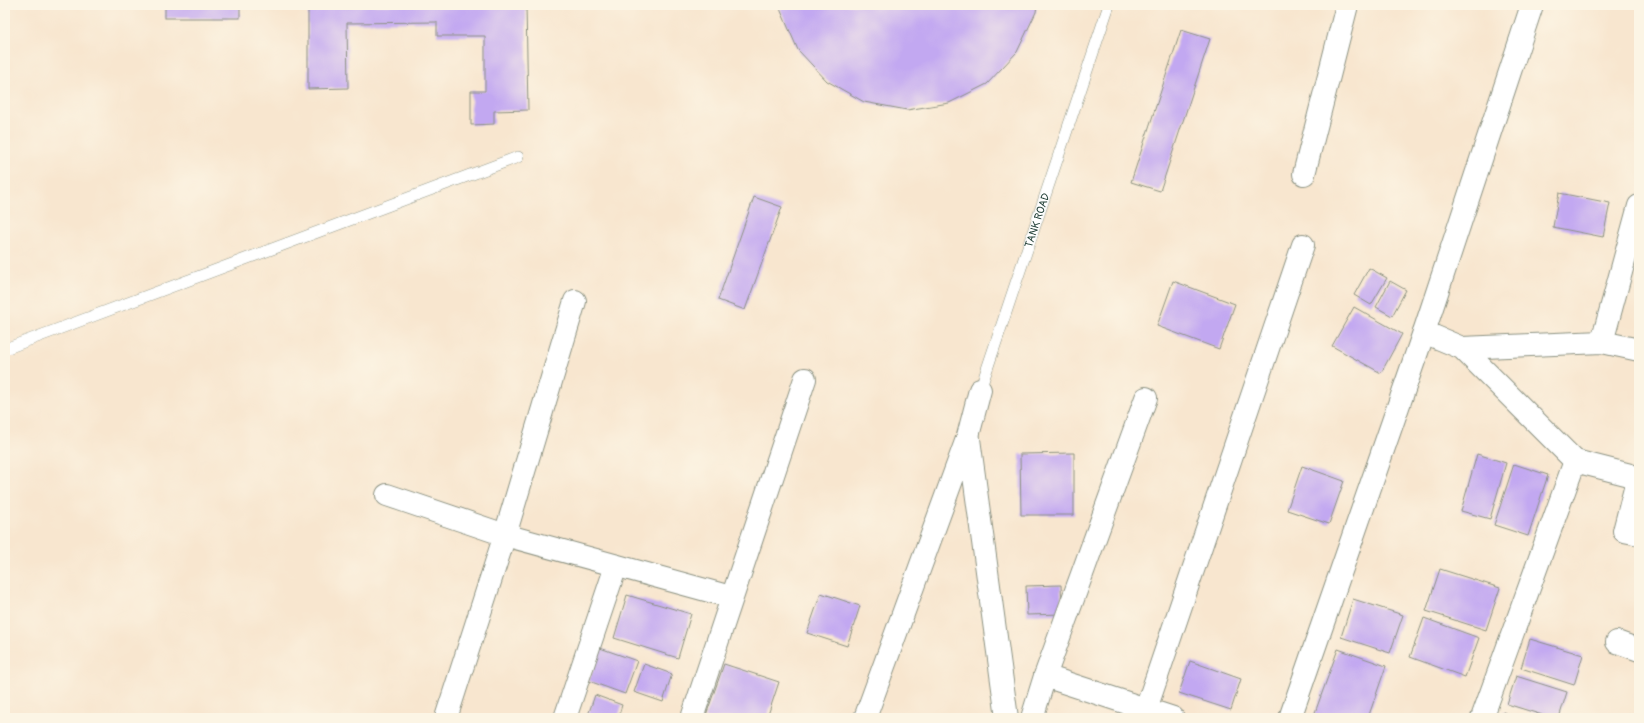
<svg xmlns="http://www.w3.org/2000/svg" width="1644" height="723" font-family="Pangolin,sans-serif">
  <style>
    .building { fill: #c2a8f1 }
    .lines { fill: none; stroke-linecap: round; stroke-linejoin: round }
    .lane-casing { stroke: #8c9282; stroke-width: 12 }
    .street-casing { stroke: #8c9282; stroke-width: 24 }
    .lane { stroke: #fff; stroke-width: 11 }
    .street { stroke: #fff; stroke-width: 22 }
    .labels { text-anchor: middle; stroke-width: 4; stroke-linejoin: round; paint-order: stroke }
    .street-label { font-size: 11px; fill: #1f3d34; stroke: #fcf5e5 }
  </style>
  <rect width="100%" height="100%" fill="#fcf5e5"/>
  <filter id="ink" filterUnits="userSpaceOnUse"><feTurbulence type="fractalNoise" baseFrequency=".025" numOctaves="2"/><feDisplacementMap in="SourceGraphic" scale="8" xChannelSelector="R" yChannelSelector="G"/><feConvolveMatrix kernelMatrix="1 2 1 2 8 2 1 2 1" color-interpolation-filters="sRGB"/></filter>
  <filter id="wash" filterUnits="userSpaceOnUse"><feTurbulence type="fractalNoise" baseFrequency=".012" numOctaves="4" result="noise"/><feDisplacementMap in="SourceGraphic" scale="16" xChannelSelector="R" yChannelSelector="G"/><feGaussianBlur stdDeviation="0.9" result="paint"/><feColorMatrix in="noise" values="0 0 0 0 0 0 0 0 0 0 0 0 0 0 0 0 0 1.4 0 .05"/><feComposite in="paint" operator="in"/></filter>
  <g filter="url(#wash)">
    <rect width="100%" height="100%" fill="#f8e6cf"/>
    <g id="blocks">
      <g class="building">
        <rect x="165" y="5" width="75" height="13"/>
        <path d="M308,5H526L528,110L494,111V124L471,125V91H485V36H437V22L347,23L348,88L308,89Z"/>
        <path d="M780,5H1037L1036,12L1017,52L987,84L949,103L907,110L864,102L827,81L798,50L781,11Z"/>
        <path d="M1181,30L1210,39L1160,191L1131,182Z"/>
        <path d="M1559,193L1610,203L1603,237L1553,227Z"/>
        <path d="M754,197L782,207L745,310L718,300Z"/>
        <path d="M1369,268L1387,278L1371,305L1354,295Z"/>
        <path d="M1173,281L1235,304L1219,349L1157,326Z"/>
        <path d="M1390,281L1406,290L1392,316L1376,307Z"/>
        <path d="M1354,307L1402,334L1381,373L1332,346Z"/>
        <path d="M1074,453V515H1021L1020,454Z"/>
        <path d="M1477,454L1506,463L1490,519L1461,511Z"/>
        <path d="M1514,464L1548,475L1528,536L1494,525Z"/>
        <path d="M1302,466L1344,481L1329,524L1287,510Z"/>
        <path d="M1440,569L1500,588L1486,630L1426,611Z"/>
        <path d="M1061,585L1062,614L1027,615L1026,586Z"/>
        <path d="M821,593L860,606L847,646L807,633Z"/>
        <path d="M627,595L691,614L678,658L614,638Z"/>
        <path d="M1353,599L1403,615L1390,653L1341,637Z"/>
        <path d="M1424,618L1479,638L1465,677L1410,657Z"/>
        <path d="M1530,639L1583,655L1574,685L1521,668Z"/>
        <path d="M600,648L637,661L625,694L589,681Z"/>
        <path d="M1338,649L1386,666L1368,718H1313Z"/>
        <path d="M1190,661L1241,679L1231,710L1179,693Z"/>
        <path d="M644,664L672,674L663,702L634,692Z"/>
        <path d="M724,664L779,682L767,718H705Z"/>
        <path d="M1516,676L1567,692L1559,718H1552L1507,704Z"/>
        <path d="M595,695L622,705L618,718H587Z"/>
        <path d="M1503,712L1519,718H1501Z"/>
      </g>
    </g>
  </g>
  <g filter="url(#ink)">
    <use href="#blocks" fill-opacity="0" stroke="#8c9282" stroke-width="1"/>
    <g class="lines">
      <defs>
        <g id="lane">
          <path d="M5,349L518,157"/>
          <path id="s1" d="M980,390L1109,5"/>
        </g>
        <g id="street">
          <path d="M1304,174L1347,5"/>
          <path d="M1424,332L1462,348L1575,461L1630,475L1637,481L1624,531L1639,534"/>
          <path d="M1602,342L1639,206"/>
          <path d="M1462,348L1602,342L1639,350"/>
          <path d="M969,439L1007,718"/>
          <path d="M387,495L505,535L731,597"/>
          <path d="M1617,642L1639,650"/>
          <path d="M1045,676L1173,718"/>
          <path d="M1146,709L1303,245"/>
          <path d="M446,718L505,535L575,301"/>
          <path d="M565,718L616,566"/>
          <path d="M692,718L805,379"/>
          <path d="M865,718L968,436L980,390"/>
          <path d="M1032,718L1045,676L1146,398"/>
          <path d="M1290,718L1424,332L1532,5"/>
          <path d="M1482,718L1575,461"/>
        </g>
      </defs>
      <use href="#lane" class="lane-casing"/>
      <use href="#street" class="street-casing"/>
      <use href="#lane" class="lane"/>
      <use href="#street" class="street"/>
    </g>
  </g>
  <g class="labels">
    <g class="street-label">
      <text dy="4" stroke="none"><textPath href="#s1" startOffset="179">TANK ROAD</textPath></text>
    </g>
  </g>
  <rect width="1644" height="723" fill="none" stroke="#fcf5e5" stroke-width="20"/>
</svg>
